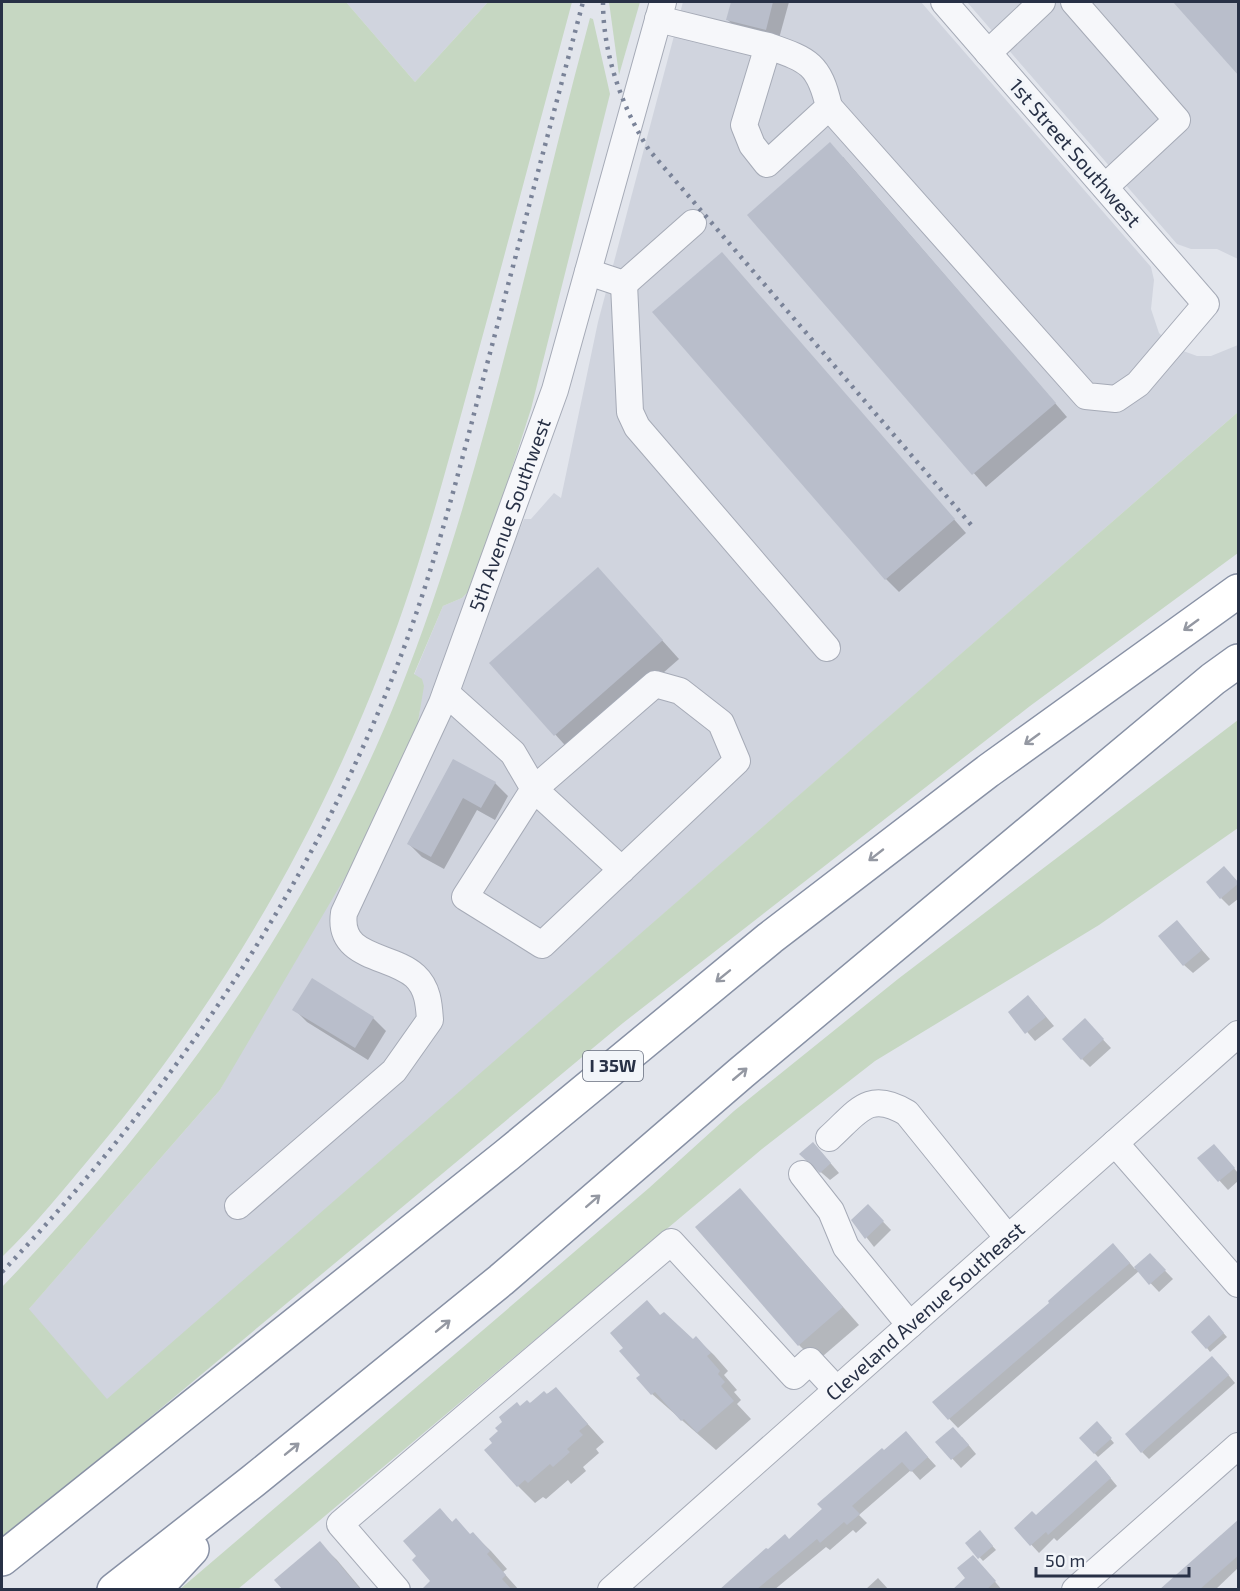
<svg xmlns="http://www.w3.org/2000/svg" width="1240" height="1591" font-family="'Exo 2',sans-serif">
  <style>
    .built { fill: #d0d4de }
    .green { fill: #c6d7c2 }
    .shadow { fill: #0003 }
    .building { fill: #b9becb }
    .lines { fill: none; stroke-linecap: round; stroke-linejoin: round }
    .minor-casing { stroke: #a6abb7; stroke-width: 28 }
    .highway-casing { stroke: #8891a5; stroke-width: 36 }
    .minor { stroke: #f6f7fa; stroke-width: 26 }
    .highway { stroke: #fff; stroke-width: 33 }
    .rail { stroke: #7a8398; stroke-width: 4.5; stroke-dasharray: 3 6; stroke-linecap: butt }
    .oneway { stroke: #9498a2 }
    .labels { text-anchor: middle; stroke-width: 6; stroke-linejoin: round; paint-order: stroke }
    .shield { fill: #f2f5f9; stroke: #656c7c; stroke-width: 1.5 }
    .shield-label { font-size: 18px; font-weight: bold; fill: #283146 }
    .street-label { font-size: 20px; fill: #283146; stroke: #f2f5f9 }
  </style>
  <rect width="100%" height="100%" fill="#e2e5ec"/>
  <g class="built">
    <path d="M346,2H488L415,82Z"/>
    <path d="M683,2H921L1151,267L1154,280L1151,309L1159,333L1175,348L1197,356H1211L1238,345V412L107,1400L28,1310L220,1090L417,728L420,709L414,675L443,606L462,598L512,548L524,519H531L554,493L561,498L598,322Z"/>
    <path d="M967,2H1238V259L1217,249H1191L1177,244Z"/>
  </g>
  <g class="green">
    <path d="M2,2H346L415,82L488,2H572C538,128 505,255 470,382C444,477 419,572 383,664C315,841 217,1007 95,1152C65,1188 35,1225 2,1257Z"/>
    <path d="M609,2H640L619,75Z"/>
    <path d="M590,18L593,19L610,94L531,409L474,586L462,598L443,606L414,674L422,679L424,686L417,728L367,840L220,1090L29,1309L107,1399L1238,412V553L1030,706L623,1023L100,1459L2,1537V1287C168,1114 306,921 397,698C484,482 529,243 590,18Z"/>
    <path d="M1238,720V828L1099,925L875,1061L762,1149L238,1589L179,1590L649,1188L734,1111L898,979Z"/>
  </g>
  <g class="shadow">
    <path d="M732,2H789L778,42L741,33L728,20Z"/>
    <path d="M1175,2H1238V73Z"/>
    <path d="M843,157L1067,417L986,487L749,215Z"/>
    <path d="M722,254L966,533L899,592L886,579Z"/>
    <path d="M598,569L679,659L572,753L491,663Z"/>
    <path d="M454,761L495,783L508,796L495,820L477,810L444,869L422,857L409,844Z"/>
    <path d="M1233,877L1238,884V899L1229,906L1221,898Z"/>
    <path d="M1177,922L1210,959L1193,973L1184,965Z"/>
    <path d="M1036,1005L1054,1026L1035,1041L1010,1012Z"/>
    <path d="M294,1009L373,1018L386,1031L368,1060L307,1022Z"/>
    <path d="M1093,1029L1111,1048L1090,1067L1082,1059Z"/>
    <path d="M821,1152L839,1173L830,1180L809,1162Z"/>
    <path d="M1222,1154L1238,1173V1181L1228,1190L1199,1158Z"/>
    <path d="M740,1190L859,1325L816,1362L799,1345Z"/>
    <path d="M868,1206L891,1230L874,1247L853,1220Z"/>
    <path d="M1121,1253L1135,1269L1150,1255L1173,1279L1159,1292L1139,1271L958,1428L934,1403L1051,1303Z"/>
    <path d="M661,1317L692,1341L696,1338L714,1355L728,1371L724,1375L737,1390L734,1392L741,1400L737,1404L751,1419L716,1450L652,1394L642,1375Z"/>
    <path d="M1213,1321L1227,1337L1210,1352L1207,1348Z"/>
    <path d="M1220,1365L1235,1383L1149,1459L1142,1452Z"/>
    <path d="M556,1389L604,1442L596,1449L599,1453L583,1467L586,1471L571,1484L568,1480L546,1499L543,1497L535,1503L518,1486L521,1408Z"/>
    <path d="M1097,1423L1114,1443L1098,1457L1081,1438Z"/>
    <path d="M962,1437L976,1454L961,1468L938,1443Z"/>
    <path d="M914,1442L936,1466L920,1480L911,1470L859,1515L867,1523L856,1533L853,1530L830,1550L826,1547L774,1590H721L768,1551L789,1540L884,1452Z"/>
    <path d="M1103,1469L1117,1486L1057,1541L1054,1538L1039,1553L1016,1528L1036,1517Z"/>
    <path d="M440,1510L453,1523L471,1536L473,1534L491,1551L507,1569L503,1572L519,1590H429L433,1581L418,1556Z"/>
    <path d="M1238,1521V1568L1215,1590H1161Z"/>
    <path d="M980,1532L996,1550L983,1561L967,1543Z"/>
    <path d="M319,1543L337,1560L362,1590H285Z"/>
    <path d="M981,1565L1002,1590H954L967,1578Z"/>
    <path d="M878,1578L889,1590H865Z"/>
  </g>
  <g class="building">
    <path d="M731,2H773L766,30L726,20Z"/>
    <path d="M1173,2H1239V76Z"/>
    <path d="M830,142L1056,403L972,475L747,215Z"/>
    <path d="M722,252L955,519L885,580L652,312Z"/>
    <path d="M598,567L663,640L554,736L489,663Z"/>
    <path d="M453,759L496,782L481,808L463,798L431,857L407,844Z"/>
    <path d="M1224,866L1239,883L1220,899L1206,882Z"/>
    <path d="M1177,920L1202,950L1183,966L1158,936Z"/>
    <path d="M312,978L374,1017L355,1048L292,1010Z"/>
    <path d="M1028,995L1046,1017L1025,1034L1008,1012Z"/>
    <path d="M1085,1018L1104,1039L1081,1060L1062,1039Z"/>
    <path d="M813,1142L831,1163L820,1173L799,1154Z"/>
    <path d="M1214,1144L1235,1168L1218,1182L1197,1158Z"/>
    <path d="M740,1188L843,1307L798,1346L695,1227Z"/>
    <path d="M868,1204L884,1221L865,1239L851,1220Z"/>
    <path d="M1113,1243L1130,1263L948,1420L932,1402L1049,1303L1048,1301Z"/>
    <path d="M1150,1253L1166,1270L1149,1285L1134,1267Z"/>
    <path d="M647,1300L660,1315L664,1312L693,1339L696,1336L711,1353L707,1356L720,1371L718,1374L725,1382L721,1386L734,1401L697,1433L684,1419L681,1421L655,1392L651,1395L636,1378L640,1375L619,1351L623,1348L610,1333Z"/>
    <path d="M1209,1315L1224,1333L1206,1349L1191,1332Z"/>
    <path d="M1212,1356L1229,1375L1141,1453L1125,1434Z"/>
    <path d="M556,1387L588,1424L579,1431L583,1435L567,1449L570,1452L553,1467L550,1464L528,1483L525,1480L517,1487L484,1450L492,1443L489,1439L498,1431L495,1428L502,1422L499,1417L517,1402L520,1406L527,1400L530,1403L544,1391L547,1394Z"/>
    <path d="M1097,1421L1112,1438L1094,1454L1079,1438Z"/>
    <path d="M953,1427L969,1445L951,1460L935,1442Z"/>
    <path d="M906,1431L928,1457L911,1472L902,1462L852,1506L860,1514L847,1525L844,1522L820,1543L817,1539L756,1590H719L766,1548L768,1549L785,1534L789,1539L822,1509L817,1504L882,1448L884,1450Z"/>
    <path d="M1096,1460L1111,1478L1048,1535L1046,1532L1030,1546L1014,1528L1032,1511L1036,1515Z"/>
    <path d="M440,1508L452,1522L456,1518L470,1534L473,1532L490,1551L487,1554L506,1575L502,1579L512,1590H421L430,1581L412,1560L416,1556L403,1541Z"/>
    <path d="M1239,1519V1555L1199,1590H1159Z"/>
    <path d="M980,1530L993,1546L978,1559L965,1543Z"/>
    <path d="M320,1541L361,1590H283L274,1580Z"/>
    <path d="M973,1555L996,1581L986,1590H952L965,1578L957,1568Z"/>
  </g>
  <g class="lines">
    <defs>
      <g id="minor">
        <path d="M1074,2L1177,120L1105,187"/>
        <path d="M658,19L768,46L744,125L752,145L767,164L829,107C819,63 808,60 768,46"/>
        <path d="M988,53L1042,2"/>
        <path d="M829,107L1086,396L1116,399L1138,384L1206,304L944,2"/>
        <path d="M588,272L624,284L693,223"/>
        <path d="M624,284L630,412L637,427L827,648"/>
        <path d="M446,693L513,753L534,789L465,897L542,945L737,761L721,723L680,691L655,684L534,789L622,870"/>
        <path d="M829,1138C857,1113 868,1089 907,1113L1008,1238"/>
        <path d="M1115,1143L1238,1284"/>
        <path d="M802,1174L831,1211L846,1247L910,1325"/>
        <path id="s1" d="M238,1206L394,1071L430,1020C429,1005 428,988 415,976C391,954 337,959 344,913L442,703L555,390L663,2"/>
        <path d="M397,1590L340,1524L671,1242L794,1376L810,1361L836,1389"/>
        <path id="s2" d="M611,1590L1238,1034"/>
        <path d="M1075,1590L1238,1446"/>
      </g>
      <g id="highway">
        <path d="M2,1559L507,1155L770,938L988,771L1238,591"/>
        <path d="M114,1590L253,1481L501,1280L741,1073L1213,679L1238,661"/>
        <path d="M154,1590L192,1549"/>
      </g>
    </defs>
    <use href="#minor" class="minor-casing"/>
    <use href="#highway" class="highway-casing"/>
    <use href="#minor" class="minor"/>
    <use href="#highway" class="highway"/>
    <g class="rail">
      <path d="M603,2C603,53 621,106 649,150L973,527"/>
      <path d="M2,1272C177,1088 322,874 409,634C442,542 465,447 490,353C521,236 552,119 583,2"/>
    </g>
  </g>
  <defs><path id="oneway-shaft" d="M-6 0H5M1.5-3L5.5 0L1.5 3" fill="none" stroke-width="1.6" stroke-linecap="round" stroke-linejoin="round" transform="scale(1.5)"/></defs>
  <g class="oneway">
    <use href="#oneway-shaft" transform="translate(1191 625) rotate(144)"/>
    <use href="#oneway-shaft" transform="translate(1032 739) rotate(144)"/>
    <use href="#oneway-shaft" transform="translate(876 855) rotate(142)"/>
    <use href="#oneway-shaft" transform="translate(723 976) rotate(141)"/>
    <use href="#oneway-shaft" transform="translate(740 1074) rotate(-40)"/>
    <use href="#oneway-shaft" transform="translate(593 1201) rotate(-41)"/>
    <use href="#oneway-shaft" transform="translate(443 1326) rotate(-39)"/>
    <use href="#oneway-shaft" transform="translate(292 1449) rotate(-39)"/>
  </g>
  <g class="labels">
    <rect class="shield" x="583" y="1051" width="60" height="30" rx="4.5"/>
    <g class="shield-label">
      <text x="613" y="1072">I 35W</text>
    </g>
    <g class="street-label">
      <text transform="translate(1075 153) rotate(49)" y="7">1st Street Southwest</text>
      <text dy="7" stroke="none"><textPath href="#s1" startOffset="852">5th Avenue Southwest</textPath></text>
      <text dy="7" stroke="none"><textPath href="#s2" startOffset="420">Cleveland Avenue Southeast</textPath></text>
    </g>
  </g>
  <rect width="1240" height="1591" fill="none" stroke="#283146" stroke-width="6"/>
  <path d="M1036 1567v9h153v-9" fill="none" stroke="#283146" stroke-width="3"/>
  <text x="1045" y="1567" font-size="18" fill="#283146" stroke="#f2f5f9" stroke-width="4.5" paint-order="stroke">50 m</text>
</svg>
